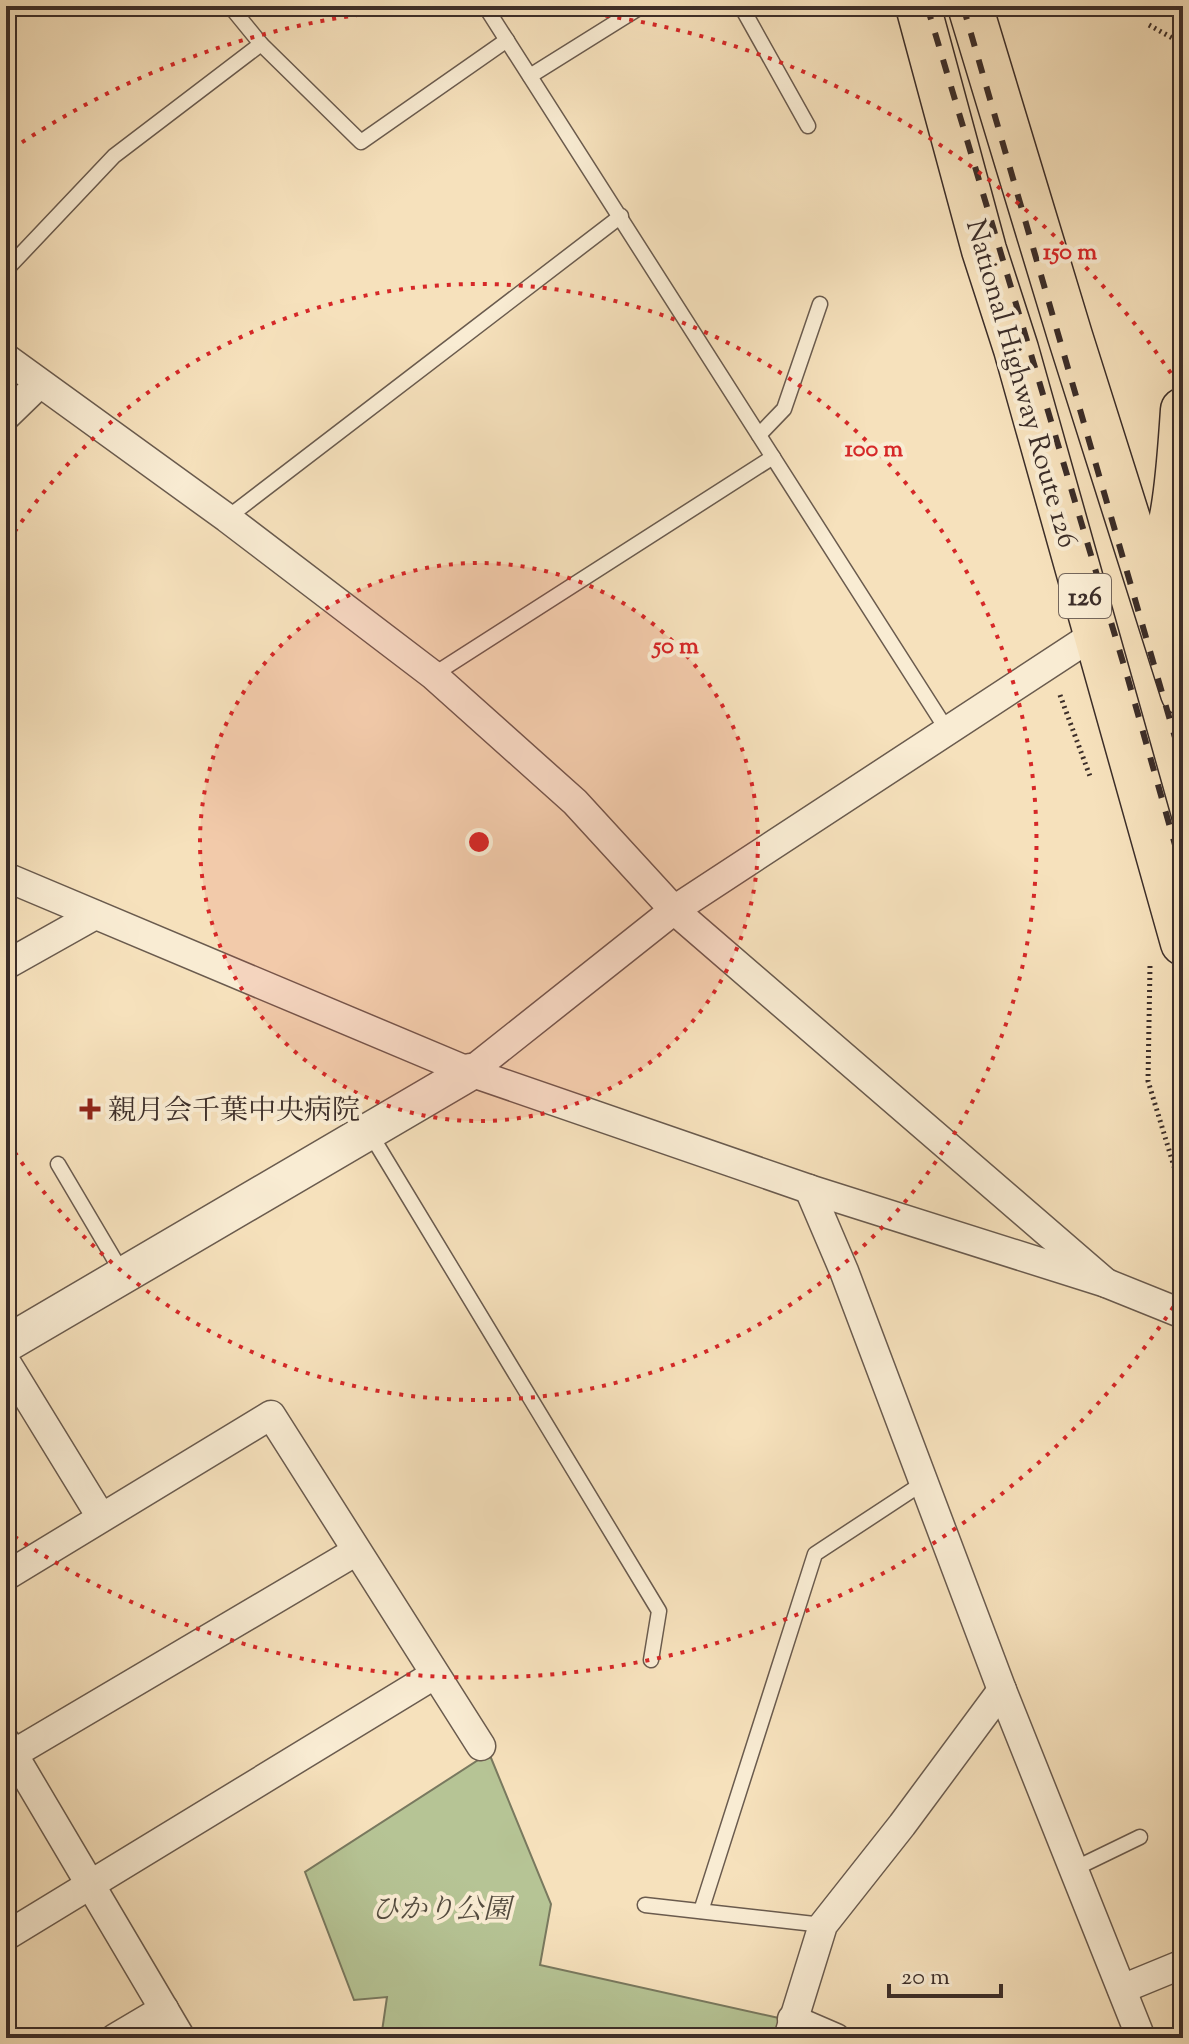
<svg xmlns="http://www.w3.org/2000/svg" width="1189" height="2044" font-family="'Sorts Mill Goudy','Noto Serif JP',serif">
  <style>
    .green { fill: #b6c495; stroke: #79795f; stroke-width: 2 }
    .building { fill: #cc8177; stroke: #3c2e29; stroke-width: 2 }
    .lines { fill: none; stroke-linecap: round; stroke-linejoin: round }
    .service-casing { stroke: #6a5b4e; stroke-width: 17 }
    .minor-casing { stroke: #6a5b4e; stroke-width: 31 }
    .tertiary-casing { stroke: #6a5b4e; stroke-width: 39 }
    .trunk-casing { stroke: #3c2e29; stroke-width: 47 }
    .path { stroke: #3c2e29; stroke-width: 5; stroke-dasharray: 2 4; stroke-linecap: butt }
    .service { stroke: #f9ecd3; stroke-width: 14 }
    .minor { stroke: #f9ecd3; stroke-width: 28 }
    .tertiary { stroke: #f9ecd3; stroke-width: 36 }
    .trunk { stroke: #f6e1bc; stroke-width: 44 }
    .rail { stroke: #3c2e29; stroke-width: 6; stroke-dasharray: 14 14; stroke-linecap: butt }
    .ring { fill: none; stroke: #d62828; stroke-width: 4; stroke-dasharray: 4 8 }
    .poi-dot { fill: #8f2418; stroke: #f9ecd3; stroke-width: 3 }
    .labels { text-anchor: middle; stroke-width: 8; stroke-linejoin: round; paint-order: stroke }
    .shield { fill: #f9ecd3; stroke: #75675c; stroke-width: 2 }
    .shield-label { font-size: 26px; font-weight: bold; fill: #3c2e29 }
    .street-label { font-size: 28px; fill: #3c2e29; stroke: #f9ecd3 }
    .poi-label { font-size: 28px; fill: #3c2e29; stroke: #f9ecd3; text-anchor: start }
    .park-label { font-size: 28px; font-style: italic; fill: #544c3f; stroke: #f9ecd3 }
    .centre { fill: #d62828; stroke: #f9ecd3; stroke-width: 4 }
    .ring-label { font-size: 24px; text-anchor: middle; font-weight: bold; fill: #d62828; stroke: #f9ecd3; stroke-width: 8; stroke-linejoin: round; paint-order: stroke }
  </style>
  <rect width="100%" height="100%" fill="#f6e1bc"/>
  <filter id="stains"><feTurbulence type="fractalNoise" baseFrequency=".0025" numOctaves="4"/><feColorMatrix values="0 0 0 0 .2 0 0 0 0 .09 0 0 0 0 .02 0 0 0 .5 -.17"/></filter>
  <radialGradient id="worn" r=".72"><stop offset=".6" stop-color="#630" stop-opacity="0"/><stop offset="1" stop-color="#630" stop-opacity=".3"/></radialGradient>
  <path class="green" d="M489,1753L551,1904L540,1965L779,2018L776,2038H381L387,1997L354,2000L305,1872Z"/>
  <path class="building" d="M1183,1019V1043L1177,1021Z"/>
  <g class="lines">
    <defs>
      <g id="service">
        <path d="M230,6L261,44L361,142L507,40"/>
        <path d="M485,6L947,730"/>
        <path d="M741,6L808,126"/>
        <path d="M530,76L642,6"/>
        <path d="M6,270L114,156L261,44"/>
        <path d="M759,435L784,409L820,304"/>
        <path d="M227,518L621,216"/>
        <path d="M433,675L773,457"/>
        <path d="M368,1130L659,1611L651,1660"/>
        <path d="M58,1164L123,1274"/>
        <path d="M1074,1869L1140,1837"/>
        <path d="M645,1905L823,1925"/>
        <path d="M701,1911L815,1554L923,1483"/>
      </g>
      <g id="minor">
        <path d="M6,358L227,518L433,675L575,802L674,910L1106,1283"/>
        <path d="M6,416L39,384"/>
        <path d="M6,877L470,1072L809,1189L1106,1283L1183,1314"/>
        <path d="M6,965L95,915"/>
        <path d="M470,1072L674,910L1095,634"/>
        <path d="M809,1189L844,1271L1002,1690L1141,2038"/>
        <path d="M6,1362L101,1517"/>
        <path d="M6,1576L271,1415L481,1746"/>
        <path d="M6,1742L181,2038"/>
        <path d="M13,1754L355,1552"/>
        <path d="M6,1936L434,1675"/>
        <path d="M1122,1989L1178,1966"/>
        <path d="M792,2019L836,2038"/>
        <path d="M115,2038L164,2009"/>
        <path d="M788,2038L823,1925L902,1825L1002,1690"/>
      </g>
      <path id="tertiary" d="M6,1344L470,1072"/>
      <g id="trunk">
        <path d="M918,6L984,250L1016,349L1183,943"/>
        <path d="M970,6L1070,336L1183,693"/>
        <path d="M1152,588C1175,532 1179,471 1183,410"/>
      </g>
    </defs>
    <use href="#service" class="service-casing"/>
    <use href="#minor" class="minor-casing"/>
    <use href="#tertiary" class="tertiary-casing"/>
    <use href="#trunk" class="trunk-casing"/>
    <g class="path">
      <path d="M1149,25L1183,44"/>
      <path d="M1060,695L1091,779"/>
      <path d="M1150,966L1148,1081L1183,1196"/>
    </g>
    <use href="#service" class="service"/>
    <use href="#minor" class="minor"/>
    <use href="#tertiary" class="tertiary"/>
    <use href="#trunk" class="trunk"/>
    <g class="rail">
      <path d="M927,6L1128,679L1183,873"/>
      <path d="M963,6L1183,765"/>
    </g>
  </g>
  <circle cx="479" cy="842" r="279" fill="#d62828" fill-opacity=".12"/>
  <g class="ring">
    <circle cx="479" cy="842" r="279"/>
    <path d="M8 542A558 558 0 1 1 8 1142"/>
    <path d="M1180 1297A836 836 0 0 1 12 1535M12 149A836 836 0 0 1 472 6M486 6A836 836 0 0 1 1180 387"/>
  </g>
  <path class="poi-dot" d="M86 1097h8v8h8v8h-8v8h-8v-8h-8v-8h8z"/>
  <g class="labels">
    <rect class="shield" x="1059" y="574" width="52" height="44" rx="6"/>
    <g class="shield-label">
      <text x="1085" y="605">126</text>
    </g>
    <g class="street-label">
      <text transform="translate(1023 383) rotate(74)" y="10">National Highway Route 126</text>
    </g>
    <g class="poi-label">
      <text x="108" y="1119">親月会千葉中央病院</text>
    </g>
    <g class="park-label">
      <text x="441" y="1918">ひかり公園</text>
    </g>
  </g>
  <circle cx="479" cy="842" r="12" class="centre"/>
  <g class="ring-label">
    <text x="1070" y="259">150 m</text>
    <text x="874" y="456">100 m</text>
    <text x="676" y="653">50 m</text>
  </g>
  <rect width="1189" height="2044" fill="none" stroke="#f6e1bc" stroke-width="32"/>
  <rect x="8" y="8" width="1173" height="2028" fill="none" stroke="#3c2e29" stroke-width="4"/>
  <rect x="16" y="16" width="1157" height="2012" fill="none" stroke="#3c2e29" stroke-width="2"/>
  <path d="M889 1984v12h112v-12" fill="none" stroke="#3c2e29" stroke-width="4"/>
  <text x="901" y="1984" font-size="24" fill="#3c2e29" stroke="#f9ecd3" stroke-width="6" paint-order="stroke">20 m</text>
  <rect width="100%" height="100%" filter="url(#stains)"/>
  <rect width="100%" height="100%" fill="url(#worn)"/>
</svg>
